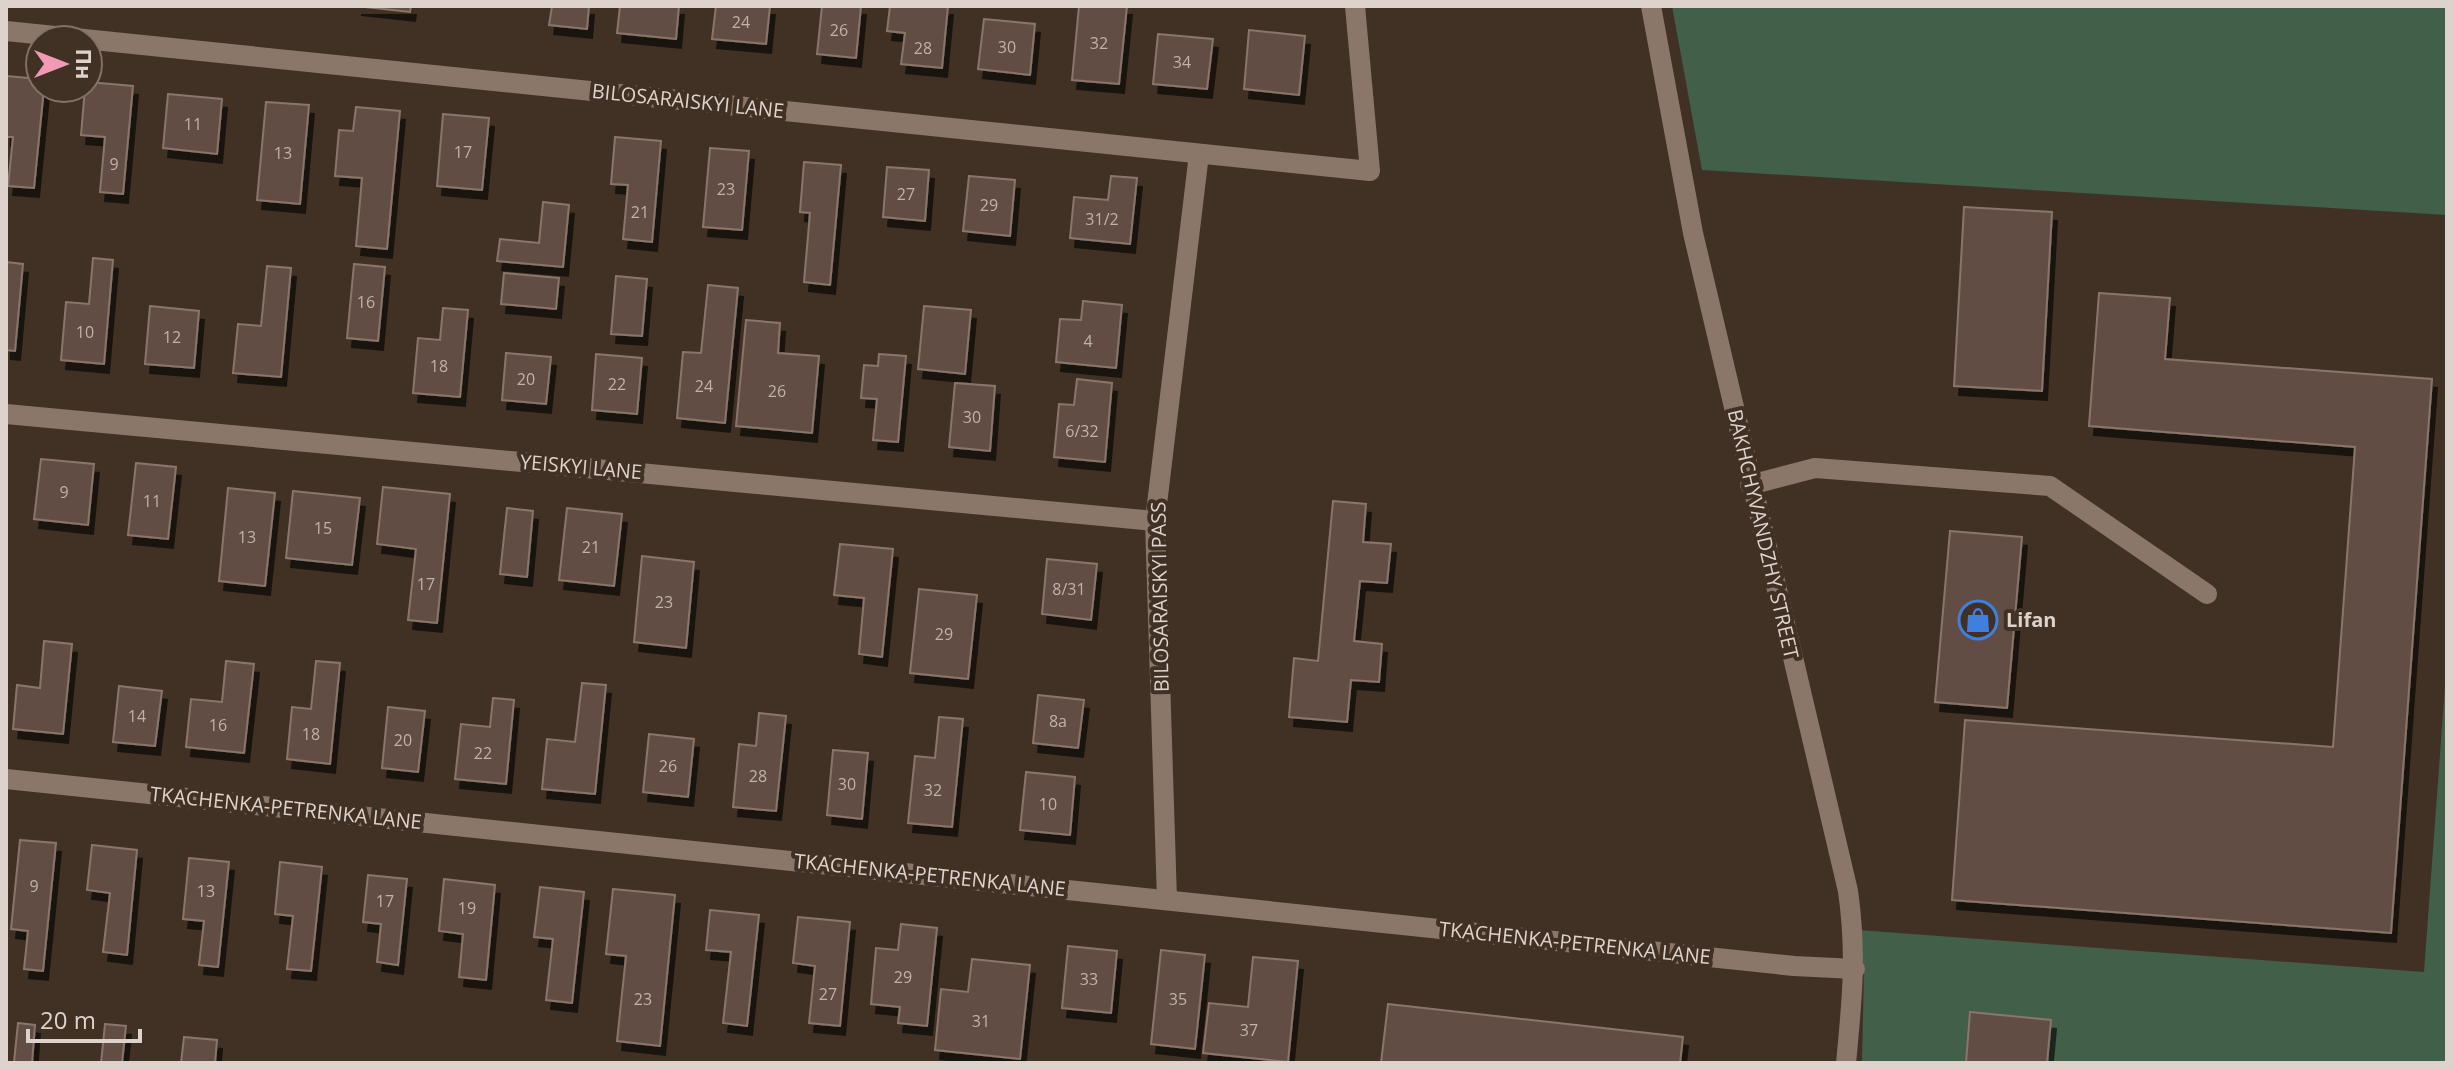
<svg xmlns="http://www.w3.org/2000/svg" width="2453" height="1069" font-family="'Open Sans',sans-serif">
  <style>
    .green { fill: #425f49 }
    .building { fill: #624e45; stroke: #8a756a; stroke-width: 2; filter: url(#shadow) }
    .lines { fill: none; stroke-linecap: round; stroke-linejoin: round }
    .service { stroke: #8a776a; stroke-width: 20 }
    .minor { stroke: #8a776a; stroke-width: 20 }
    .tertiary { stroke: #8a776a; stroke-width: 20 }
    .labels { text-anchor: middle; stroke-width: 8; stroke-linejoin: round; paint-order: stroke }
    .number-label { font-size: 16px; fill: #bfb2aa }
    .street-label { font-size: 20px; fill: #ded3cc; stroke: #413125 }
    .poi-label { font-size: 20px; font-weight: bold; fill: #ded3cc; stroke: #413125; text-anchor: start }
  </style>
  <defs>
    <filter id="shadow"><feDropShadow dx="5" dy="9" stdDeviation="0" flood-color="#0009"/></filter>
  </defs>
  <rect width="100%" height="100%" fill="#413125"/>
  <g class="green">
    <path d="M1672,6H2447V215L1702,170Z"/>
    <path d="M2447,659V1063H1862L1864,969L1858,930L2424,972Z"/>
  </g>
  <g class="building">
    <path d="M356,6H411L410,12Z"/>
    <path d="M552,6H589L587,29L549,25Z"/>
    <path d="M620,6H679L676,39L617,33Z"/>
    <path d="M716,6H770L766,44L712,39Z"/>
    <path d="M822,6H861L856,58L817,54Z"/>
    <path d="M890,6H948L942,68L901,64L905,33L887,31Z"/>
    <path d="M1079,6H1127L1119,84L1072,80Z"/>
    <path d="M984,19L1035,24L1030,75L978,69Z"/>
    <path d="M1249,30L1305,36L1299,95L1244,89Z"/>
    <path d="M1158,34L1213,39L1207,89L1153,84Z"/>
    <path d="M6,76L40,79V88H44L34,188L8,186L13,137H6Z"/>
    <path d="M88,82L133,86L123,194L100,192L105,137L81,135L85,88H88Z"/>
    <path d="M168,94L222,99L217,154L163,148Z"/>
    <path d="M266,102L309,105L300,204L257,200Z"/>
    <path d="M356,107L400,111L387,249L356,246L362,178L335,176L339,130L353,131Z"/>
    <path d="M443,114L489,118L482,190L437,186Z"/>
    <path d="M615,137L661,141L652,242L623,239L628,185L611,184Z"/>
    <path d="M710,148L749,151L742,230L703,227Z"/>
    <path d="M804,162L841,165L830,285L804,282L810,213L800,212Z"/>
    <path d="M887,167L929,170L925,221L883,217Z"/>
    <path d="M969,176L1015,180L1010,236L963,231Z"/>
    <path d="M1111,176L1137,178L1130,244L1070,238L1074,197L1108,200Z"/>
    <path d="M543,202L569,205L563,267L497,261L500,239L539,243Z"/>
    <path d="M1964,207L2052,212L2042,391L1954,386Z"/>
    <path d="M93,258L113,260L104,364L61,360L66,302L89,304Z"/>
    <path d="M6,262L23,264L15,351L6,350Z"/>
    <path d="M354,264L385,267L378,341L347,338Z"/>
    <path d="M267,266L291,268L281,377L233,373L238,324L261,326Z"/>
    <path d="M504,273L559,278L556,309L501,304Z"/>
    <path d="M616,276L647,279L642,336L611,334Z"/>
    <path d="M708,285L738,288L725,423L677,418L683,352L701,353Z"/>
    <path d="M2099,293L2170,298L2165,359L2432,379L2391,933L1952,900L1965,720L2333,747L2355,447L2089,426Z"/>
    <path d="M1083,301L1122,305L1116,368L1056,362L1060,319L1081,320Z"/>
    <path d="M150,306L199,311L194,368L145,364Z"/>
    <path d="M924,306L971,310L965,374L918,369Z"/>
    <path d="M443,308L468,310L460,397L413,393L418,338L440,340Z"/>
    <path d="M746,320L780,323L778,353L819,356L812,433L736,426Z"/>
    <path d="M506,353L551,357L546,404L502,400Z"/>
    <path d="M596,354L642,358L637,414L592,410Z"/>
    <path d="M879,354L906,356L898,442L873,440L877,399L861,398L864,365L878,366Z"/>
    <path d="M1077,379L1112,383L1105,462L1054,457L1059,404L1074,405Z"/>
    <path d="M955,383L995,386L990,451L949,447Z"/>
    <path d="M41,459L94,464L88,525L34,519Z"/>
    <path d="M136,463L176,467L168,539L128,535Z"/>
    <path d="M383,487L450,494L437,623L408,620L416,549L377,544Z"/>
    <path d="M228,488L275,493L265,586L219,581Z"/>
    <path d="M293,491L360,498L352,565L286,558Z"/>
    <path d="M1333,501L1366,504L1363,542L1391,544L1387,583L1360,581L1354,641L1382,644L1379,682L1351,680L1347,722L1289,717L1294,658L1318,661Z"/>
    <path d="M507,508L533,511L527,577L500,574Z"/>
    <path d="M567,508L622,514L614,586L559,580Z"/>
    <path d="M1950,531L2022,537L2007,708L1935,702Z"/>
    <path d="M840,544L893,549L882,657L859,654L864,598L834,595Z"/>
    <path d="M642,556L694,562L686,648L634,642Z"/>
    <path d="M1047,559L1097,564L1091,620L1042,614Z"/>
    <path d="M919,589L977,595L968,679L910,673Z"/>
    <path d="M44,641L72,644L63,734L13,729L17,685L40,688Z"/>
    <path d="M226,661L254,664L244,753L186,747L191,699L222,702Z"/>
    <path d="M316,661L340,663L330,764L287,759L292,707L311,709Z"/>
    <path d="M582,683L606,685L595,794L542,789L547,739L575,742Z"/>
    <path d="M119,686L162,691L155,746L113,742Z"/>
    <path d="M1038,695L1084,700L1078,748L1033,743Z"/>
    <path d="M493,698L514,700L506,784L455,779L461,724L490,727Z"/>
    <path d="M388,707L425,711L418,772L382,768Z"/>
    <path d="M759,713L786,716L776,811L733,807L739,744L756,746Z"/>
    <path d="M939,717L963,719L952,827L908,823L915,756L935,758Z"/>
    <path d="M649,734L694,739L688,797L643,792Z"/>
    <path d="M833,750L868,753L862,819L827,815Z"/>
    <path d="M1026,772L1075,777L1070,835L1020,830Z"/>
    <path d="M20,840L56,843L43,971L24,969L28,931L11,929Z"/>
    <path d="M92,845L137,850L127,955L103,952L110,893L87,890Z"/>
    <path d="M189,858L229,862L218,967L199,965L204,921L183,919Z"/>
    <path d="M280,862L322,867L311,971L287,969L293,916L275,914Z"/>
    <path d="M368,875L407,879L398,965L377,962L381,924L363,922Z"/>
    <path d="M444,879L495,885L486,980L459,977L463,934L439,931Z"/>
    <path d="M540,887L584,892L572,1003L546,1000L553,939L534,937Z"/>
    <path d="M613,889L675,895L660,1046L617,1041L626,956L606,954Z"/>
    <path d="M710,910L759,915L747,1026L723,1023L731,952L706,950Z"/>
    <path d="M798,917L850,922L840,1026L809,1023L815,966L793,963Z"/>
    <path d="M901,924L937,928L927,1026L898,1023L900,1007L871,1004L876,948L898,950Z"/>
    <path d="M1068,946L1117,951L1111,1013L1062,1008Z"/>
    <path d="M1161,950L1205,955L1195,1049L1151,1044Z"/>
    <path d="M1253,957L1298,961L1288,1062L1203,1053L1209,1003L1248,1007Z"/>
    <path d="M972,959L1030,965L1020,1059L935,1050L941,989L968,992Z"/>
    <path d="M1388,1004L1683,1037L1680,1063H1381Z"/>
    <path d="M1970,1012L2051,1020L2047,1063H1966Z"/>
    <path d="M18,1023L35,1025L32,1063H6L14,1062Z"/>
    <path d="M105,1024L126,1026L122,1063H101Z"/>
    <path d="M184,1037L217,1040L215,1063H181Z"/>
  </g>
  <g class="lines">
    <path class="service" d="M1750,485L1815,468L2050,486L2207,594"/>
    <g class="minor">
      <path d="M6,31L1370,171L1355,6"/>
      <path d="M6,414L1155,521"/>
      <path d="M6,779L1794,966L1855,969"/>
      <path d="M1167,900L1155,521L1199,154"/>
    </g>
    <path class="tertiary" d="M1651,6L1693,233L1848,891C1857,954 1852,1001 1846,1063"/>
  </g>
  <defs>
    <symbol id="shop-ring" viewBox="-11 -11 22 22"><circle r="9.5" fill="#413125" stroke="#3f7fe0" stroke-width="1.5"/><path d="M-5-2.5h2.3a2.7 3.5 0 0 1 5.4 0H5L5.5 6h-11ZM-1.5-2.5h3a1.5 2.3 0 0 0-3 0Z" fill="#3f7fe0"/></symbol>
  </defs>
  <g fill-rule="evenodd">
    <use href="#shop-ring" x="1956" y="598" width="44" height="44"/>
  </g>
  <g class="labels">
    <g class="number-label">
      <text x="741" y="28">24</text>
      <text x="839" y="36">26</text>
      <text x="1099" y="49">32</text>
      <text x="1007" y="53">30</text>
      <text x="923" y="54">28</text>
      <text x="1182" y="68">34</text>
      <text x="193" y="130">11</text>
      <text x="463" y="158">17</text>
      <text x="283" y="159">13</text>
      <text x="114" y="170">9</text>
      <text x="726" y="195">23</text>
      <text x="906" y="200">27</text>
      <text x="989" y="211">29</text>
      <text x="640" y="218">21</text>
      <text x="1102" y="225">31/2</text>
      <text x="366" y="308">16</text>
      <text x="85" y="338">10</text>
      <text x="172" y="343">12</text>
      <text x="1088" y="347">4</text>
      <text x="439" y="372">18</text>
      <text x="526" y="385">20</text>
      <text x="617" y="390">22</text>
      <text x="704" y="392">24</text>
      <text x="777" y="397">26</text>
      <text x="972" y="423">30</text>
      <text x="1082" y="437">6/32</text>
      <text x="64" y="498">9</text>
      <text x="152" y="507">11</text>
      <text x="323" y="534">15</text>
      <text x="247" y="543">13</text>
      <text x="591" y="553">21</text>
      <text x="426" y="590">17</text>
      <text x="1069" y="595">8/31</text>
      <text x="664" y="608">23</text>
      <text x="944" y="640">29</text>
      <text x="137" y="722">14</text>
      <text x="1058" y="727">8а</text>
      <text x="218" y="731">16</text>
      <text x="311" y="740">18</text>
      <text x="403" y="746">20</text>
      <text x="483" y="759">22</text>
      <text x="668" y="772">26</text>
      <text x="758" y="782">28</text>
      <text x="847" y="790">30</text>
      <text x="933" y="796">32</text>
      <text x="1048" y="810">10</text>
      <text x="34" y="892">9</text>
      <text x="206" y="897">13</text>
      <text x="385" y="907">17</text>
      <text x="467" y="914">19</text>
      <text x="903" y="983">29</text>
      <text x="1089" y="985">33</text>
      <text x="828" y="1000">27</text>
      <text x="643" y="1005">23</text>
      <text x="1178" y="1005">35</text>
      <text x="981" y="1027">31</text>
      <text x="1249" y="1036">37</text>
    </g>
    <g class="street-label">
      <text transform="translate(688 101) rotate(6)" y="7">BILOSARAISKYI LANE</text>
      <text transform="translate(581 467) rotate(5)" y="7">YEISKYI LANE</text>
      <text transform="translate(1763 534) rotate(77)" y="7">BAKHCHYVANDZHY STREET</text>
      <text transform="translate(1160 597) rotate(-91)" y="7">BILOSARAISKYI PASS</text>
      <text transform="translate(286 808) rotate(6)" y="7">TKACHENKA-PETRENKA LANE</text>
      <text transform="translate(930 875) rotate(6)" y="7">TKACHENKA-PETRENKA LANE</text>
      <text transform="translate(1575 943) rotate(6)" y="7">TKACHENKA-PETRENKA LANE</text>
    </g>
    <g class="poi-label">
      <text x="2006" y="627">Lifan</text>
    </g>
  </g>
  <rect width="2453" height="1069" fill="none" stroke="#ded3cc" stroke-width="16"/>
  <g transform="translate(64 64) rotate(90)"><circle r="38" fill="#413125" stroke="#807268" stroke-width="2"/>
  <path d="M0-6L14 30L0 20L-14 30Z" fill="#f19ab4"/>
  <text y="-12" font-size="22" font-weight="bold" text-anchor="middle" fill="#ded3cc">Пн</text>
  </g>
  <path d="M28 1029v12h112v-12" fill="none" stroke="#ded3cc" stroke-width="4"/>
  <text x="40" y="1029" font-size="24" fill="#ded3cc" stroke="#413125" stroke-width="6" paint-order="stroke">20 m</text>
</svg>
